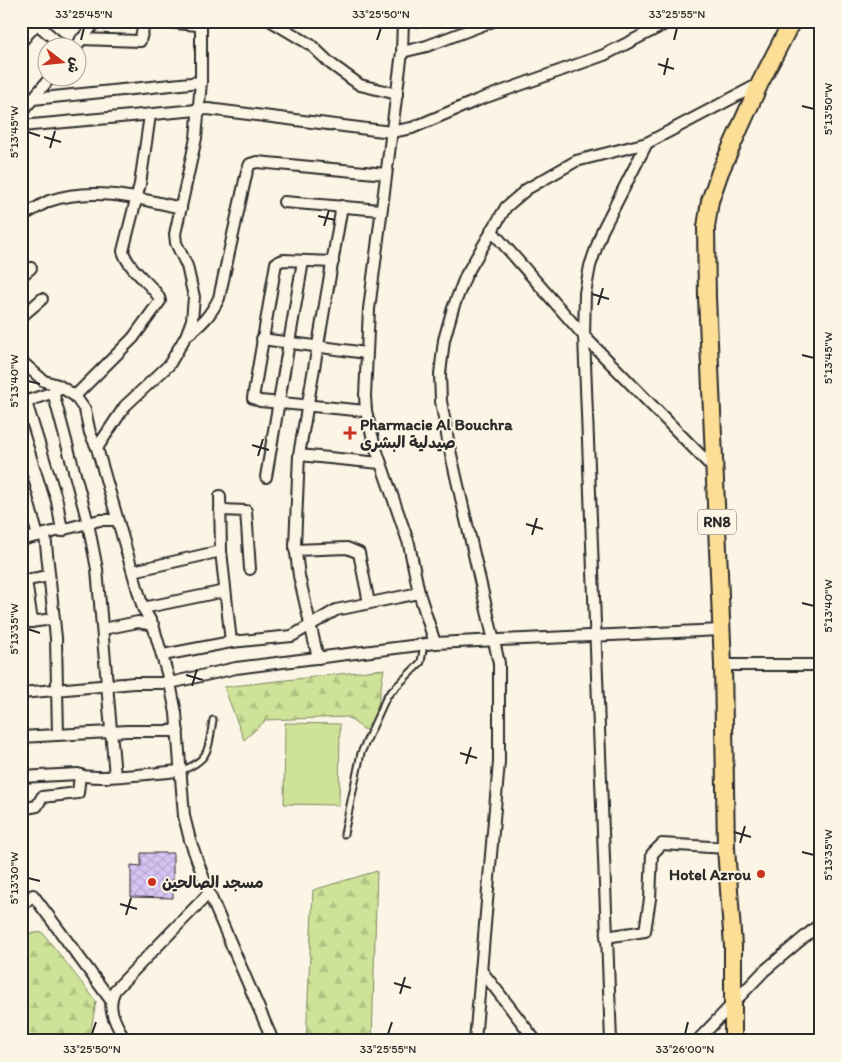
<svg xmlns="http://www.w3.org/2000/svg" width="842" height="1062" font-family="Itim,'Playpen Sans Arabic',sans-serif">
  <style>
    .grass { fill: #cee398; stroke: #7c8762 }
    .forest { fill: url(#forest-firs); stroke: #7c8762 }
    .building { fill: url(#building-cross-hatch); stroke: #2b2b2b }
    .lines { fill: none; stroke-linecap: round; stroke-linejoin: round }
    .service-casing { stroke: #2b2b2b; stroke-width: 9 }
    .minor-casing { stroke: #2b2b2b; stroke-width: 14 }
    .primary-casing { stroke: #2b2b2b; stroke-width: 20 }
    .service { stroke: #fcf5e5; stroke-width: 5 }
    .minor { stroke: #fcf5e5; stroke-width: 10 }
    .primary { stroke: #fcde96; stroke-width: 16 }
    .ticks { fill: none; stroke: #2b2b2b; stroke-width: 2 }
    .poi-dot { fill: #c8321e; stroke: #fcf5e5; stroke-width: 2 }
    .labels { text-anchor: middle; stroke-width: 4; stroke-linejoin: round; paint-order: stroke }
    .shield { fill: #fcf5e5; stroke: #6a6863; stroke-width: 1 }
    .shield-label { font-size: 15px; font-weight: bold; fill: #2b2b2b }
    .poi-label { font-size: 16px; font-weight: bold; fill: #2b2b2b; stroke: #fcf5e5; text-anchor: start }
    .neatline { fill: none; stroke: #2b2b2b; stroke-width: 2 }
    .ticks-label { font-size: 12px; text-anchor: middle; fill: #2b2b2b }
  </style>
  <defs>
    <pattern id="forest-firs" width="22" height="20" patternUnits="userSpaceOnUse" patternTransform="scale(1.25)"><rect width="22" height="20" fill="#cee398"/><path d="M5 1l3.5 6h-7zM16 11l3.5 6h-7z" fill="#b1c383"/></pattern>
    <pattern id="building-cross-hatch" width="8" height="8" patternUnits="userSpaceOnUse" patternTransform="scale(1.25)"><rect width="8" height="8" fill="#d7c4f4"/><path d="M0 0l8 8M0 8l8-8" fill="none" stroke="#b9a9d1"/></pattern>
  </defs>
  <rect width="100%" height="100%" fill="#fcf5e5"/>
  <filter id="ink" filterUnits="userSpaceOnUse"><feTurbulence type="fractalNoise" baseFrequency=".02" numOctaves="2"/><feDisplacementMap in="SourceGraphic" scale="10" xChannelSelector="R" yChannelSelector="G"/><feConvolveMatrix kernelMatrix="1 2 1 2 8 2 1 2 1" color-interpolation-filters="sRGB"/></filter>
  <g filter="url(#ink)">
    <path class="grass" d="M285,723L340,724L339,805L284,804Z"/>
    <g class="forest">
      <path d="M384,669L373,736L347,717L266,720L244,740L224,687Z"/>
      <path d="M377,871L372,1041H306L313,890Z"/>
      <path d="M42,932L96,1001L91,1031L87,1041H21V935Z"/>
    </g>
    <path class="building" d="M141,853H173V898L131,897V865L141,866Z"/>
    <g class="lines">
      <defs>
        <g id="service">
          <path d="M181,771C211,759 208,749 213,720"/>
          <path d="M344,834L361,753L387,696L421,662L424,644"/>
        </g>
        <g id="minor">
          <path d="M271,21L311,45L331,64L360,85L397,94"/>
          <path d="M403,21L402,52L369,309L365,396L366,411L374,443L409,544L419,593L435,643L721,630"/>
          <path d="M416,21H431"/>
          <path d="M37,24L65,48"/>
          <path d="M81,39L140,41L145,21"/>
          <path d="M21,42L39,21"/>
          <path d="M75,48L96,21"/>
          <path d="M402,52L427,46L493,21"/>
          <path d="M33,99L201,82"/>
          <path d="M21,113L50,78"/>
          <path d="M21,126L208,109L391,132L412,128L478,100L604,55L671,21"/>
          <path d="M284,202L381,210"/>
          <path d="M342,206L299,455L380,463"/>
          <path d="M21,216C31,212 40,205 49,201C93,186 138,198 181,208"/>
          <path d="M491,230L584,336L714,469"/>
          <path d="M333,262L283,260L276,263L253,398L260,401L366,411"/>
          <path d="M21,276L31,268"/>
          <path d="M21,317L42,299"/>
          <path d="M186,336C201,325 211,315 219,298L247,171L250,164L257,162L386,174"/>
          <path d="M262,339L366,353"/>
          <path d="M21,361L44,381L58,385L75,396L85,410L90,433L97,448L143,608L153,625L170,683L176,713L184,816L190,840L209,893L273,1041"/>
          <path d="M53,392L88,523L97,569L115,776"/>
          <path d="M75,396L133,338L160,301C158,288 129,272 123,251L140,184L150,115"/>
          <path d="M26,402L57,501L62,531"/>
          <path d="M21,403L57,391"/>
          <path d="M97,448L125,406L169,365L186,336L192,320L194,297L187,266L176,243L175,234L196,138L201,82V27L197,25L157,21"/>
          <path d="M299,455L295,545L299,576L318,658"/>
          <path d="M21,476L38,536"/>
          <path d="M266,477L303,261"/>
          <path d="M220,496L221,551L231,642"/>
          <path d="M220,510L246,511L250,569"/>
          <path d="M45,535L56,638L58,735"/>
          <path d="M21,540L100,520H116"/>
          <path d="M295,550L347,548L359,553L369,603"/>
          <path d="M820,557H821"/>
          <path d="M133,571L221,551"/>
          <path d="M26,580L32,622"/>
          <path d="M21,581L49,576"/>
          <path d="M143,608L225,591"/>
          <path d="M21,623L54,619"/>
          <path d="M103,629L138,622L153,625"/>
          <path d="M163,655L231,642L292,636L336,610L419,593"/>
          <path d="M723,665H821"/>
          <path d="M21,693L134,683H170L236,668L435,643"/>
          <path d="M21,737L127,731H178"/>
          <path d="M21,777L78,774C91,782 161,772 180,771"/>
          <path d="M21,809L37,806L42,797L78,793L80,775"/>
          <path d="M21,906L33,895L110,999"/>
          <path d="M606,937L645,931L650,899L652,854L662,844L726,848"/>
          <path d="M481,970L536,1041"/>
          <path d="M125,1041C117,1024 105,1009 115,990L209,893"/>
          <path d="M475,1041L499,762V663L449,446L441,401L440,374L444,340L453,308L466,275L506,207L527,189L576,161L647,143"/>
          <path d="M611,1041L584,336L585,293L590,266L602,231L647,143L759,84"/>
          <path d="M697,1041L764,971L821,923"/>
        </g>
        <path id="primary" d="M733,1041V946L726,848L723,665L707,297L706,227L710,201L720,172L760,83L792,21"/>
      </defs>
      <use href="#service" class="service-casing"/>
      <use href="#minor" class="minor-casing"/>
      <use href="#primary" class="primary-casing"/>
      <use href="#service" class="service"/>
      <use href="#minor" class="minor"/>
      <use href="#primary" class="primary"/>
    </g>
  </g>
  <path class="ticks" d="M81,40L84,28M377,40L381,28M674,40L677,28M658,64L674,69M664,75L668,58M802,106L814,109M28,132L40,136M44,137L61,142M50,148L55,131M318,216L335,220M324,226L329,210M592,294L609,299M598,305L603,288M802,355L814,358M28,381L40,384M252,445L269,450M258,456L263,439M526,524L543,529M532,535L537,518M802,603L814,606M28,629L40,633M186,675L203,680M192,686L197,669M460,753L477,758M466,764L471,747M734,832L751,837M740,843L745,826M802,852L814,855M28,878L40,881M120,904L137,909M126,915L131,898M394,983L411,988M400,994L405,977M92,1034L96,1022M388,1034L392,1022M685,1034L688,1022"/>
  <g class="poi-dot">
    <path d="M347.5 425.5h5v5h5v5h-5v5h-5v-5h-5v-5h5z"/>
    <circle cx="761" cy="874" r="5"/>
    <circle cx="152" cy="882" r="5"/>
  </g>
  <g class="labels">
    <rect class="shield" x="698" y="509.5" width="38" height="25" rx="4"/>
    <g class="shield-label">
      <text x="717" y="527">RN8</text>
    </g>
    <g class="poi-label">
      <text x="360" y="430">Pharmacie Al Bouchra<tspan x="360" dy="18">صيدلية البشرى</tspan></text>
      <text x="751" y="880" text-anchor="end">Hotel Azrou</text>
      <text x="162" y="888">مسجد الصالحين</text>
    </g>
  </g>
  <rect width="842" height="1062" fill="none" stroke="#fcf5e5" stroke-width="55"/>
  <g transform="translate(62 62) rotate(106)"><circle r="24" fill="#fcf5e5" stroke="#a8a49b"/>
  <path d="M0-4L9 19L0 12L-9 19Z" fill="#c8321e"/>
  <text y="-8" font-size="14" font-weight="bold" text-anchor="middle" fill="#2b2b2b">ش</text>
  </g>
  <rect x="28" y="28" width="786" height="1006" class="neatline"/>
  <g class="ticks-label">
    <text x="84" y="18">33°25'45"N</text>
    <text x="381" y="18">33°25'50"N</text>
    <text x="677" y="18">33°25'55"N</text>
    <text transform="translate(828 109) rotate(-90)" y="4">5°13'50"W</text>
    <text transform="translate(14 132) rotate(-90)" y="4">5°13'45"W</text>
    <text transform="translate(828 358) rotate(-90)" y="4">5°13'45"W</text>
    <text transform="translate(14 381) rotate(-90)" y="4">5°13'40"W</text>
    <text transform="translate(828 606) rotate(-90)" y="4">5°13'40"W</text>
    <text transform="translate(14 629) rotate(-90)" y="4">5°13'35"W</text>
    <text transform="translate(828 855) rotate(-90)" y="4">5°13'35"W</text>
    <text transform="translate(14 878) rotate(-90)" y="4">5°13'30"W</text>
    <text x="92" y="1053">33°25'50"N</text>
    <text x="388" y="1053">33°25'55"N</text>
    <text x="685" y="1053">33°26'00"N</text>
  </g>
</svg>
